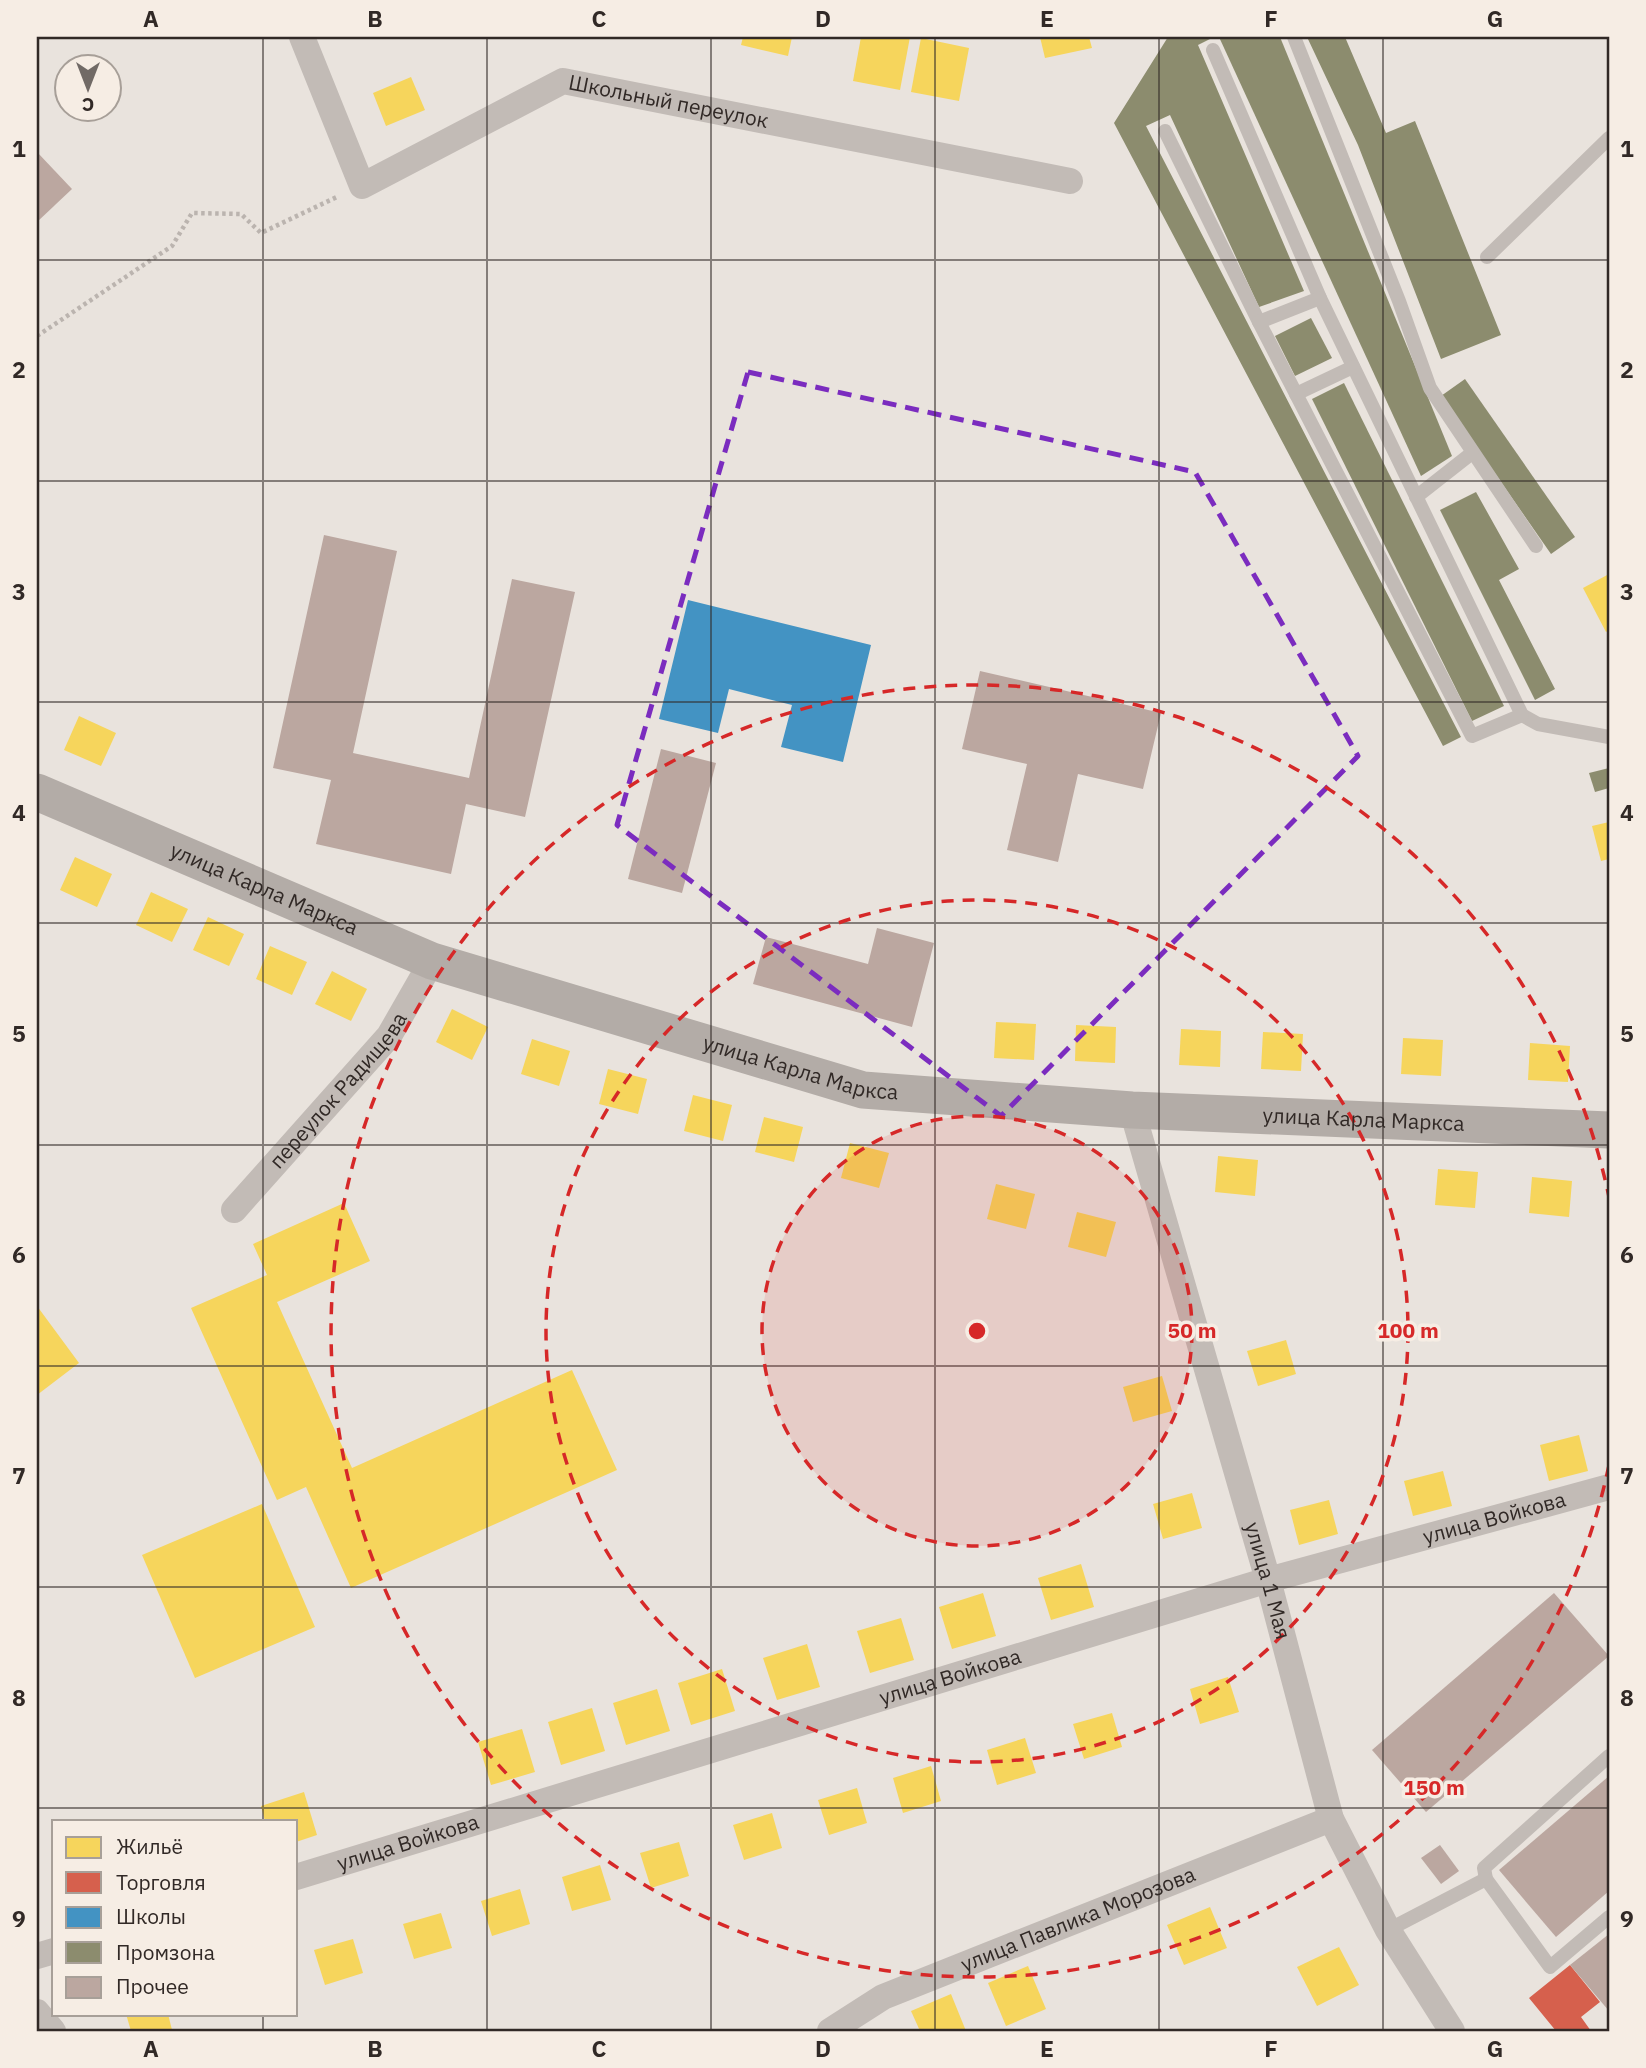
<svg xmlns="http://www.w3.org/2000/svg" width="1646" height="2068" font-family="'IBM Plex Sans',sans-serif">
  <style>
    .homes { fill: #f6d55c }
    .shops { fill: #d6604d }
    .schools { fill: #4393c3 }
    .industry { fill: #8c8c6e }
    .building { fill: #bba7a0 }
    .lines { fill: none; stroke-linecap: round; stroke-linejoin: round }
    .path { stroke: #bbb4af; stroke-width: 4.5; stroke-dasharray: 3.5 3.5; stroke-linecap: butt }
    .lane { stroke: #c2bbb6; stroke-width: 14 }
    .street { stroke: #c2bbb6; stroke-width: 26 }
    .secondary { stroke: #b3aca7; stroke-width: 37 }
    .marked { fill: none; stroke: #7b2cbf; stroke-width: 5; stroke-dasharray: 14 9; stroke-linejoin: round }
    .grid { fill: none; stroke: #312926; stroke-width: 2; stroke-opacity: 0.55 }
    .ring { fill: none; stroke: #d62828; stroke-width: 3.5; stroke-dasharray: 12 9 }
    .labels { text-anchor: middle; stroke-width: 7; stroke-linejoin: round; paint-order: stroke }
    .street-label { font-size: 21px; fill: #312926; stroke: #f6ede4 }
    .centre { fill: #d62828; stroke: #f6ede4; stroke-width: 3.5 }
    .ring-label { font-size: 21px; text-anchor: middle; font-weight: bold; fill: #d62828; stroke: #f6ede4; stroke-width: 7; stroke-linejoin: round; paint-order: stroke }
    .neatline { fill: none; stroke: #312926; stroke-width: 2.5 }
    .grid-label { font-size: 23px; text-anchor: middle; font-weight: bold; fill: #312926 }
  </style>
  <rect width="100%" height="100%" fill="#e9e3dd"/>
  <g class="homes">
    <path d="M743,37H792L788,56L741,45Z"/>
    <path d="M861,37H910L900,90L853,81Z"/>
    <path d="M1040,37H1089L1092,48L1045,58Z"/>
    <path d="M921,38L969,48L959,101L911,92Z"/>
    <path d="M411,77L425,110L386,126L373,93Z"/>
    <path d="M1609,574V630L1606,632L1583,588Z"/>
    <path d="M79,716L116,733L101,766L64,750Z"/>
    <path d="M1609,822V859L1601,861L1592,826Z"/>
    <path d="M75,857L112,874L97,907L60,890Z"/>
    <path d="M151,892L188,909L172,942L136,925Z"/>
    <path d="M208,917L244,934L229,966L193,950Z"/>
    <path d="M270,946L307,962L292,995L256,979Z"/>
    <path d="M332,971L367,989L351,1021L315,1004Z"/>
    <path d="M452,1009L488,1027L472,1060L436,1042Z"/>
    <path d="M996,1022L1036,1024L1034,1060L994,1058Z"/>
    <path d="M1076,1025L1116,1027L1115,1063L1075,1061Z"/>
    <path d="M1181,1029L1221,1031L1220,1067L1179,1065Z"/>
    <path d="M1263,1032L1303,1034L1301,1071L1261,1069Z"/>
    <path d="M1403,1038L1443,1040L1441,1076L1401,1074Z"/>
    <path d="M532,1039L570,1051L559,1086L521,1074Z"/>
    <path d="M1530,1043L1570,1046L1568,1082L1528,1080Z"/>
    <path d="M608,1069L647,1079L638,1114L599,1104Z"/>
    <path d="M693,1095L732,1105L723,1141L684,1131Z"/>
    <path d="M764,1117L803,1127L794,1162L755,1152Z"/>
    <path d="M850,1143L889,1153L879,1188L841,1178Z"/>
    <path d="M1218,1156L1258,1160L1255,1196L1215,1192Z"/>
    <path d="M1438,1169L1478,1172L1475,1208L1435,1205Z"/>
    <path d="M1532,1177L1572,1181L1569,1217L1529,1213Z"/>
    <path d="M996,1184L1035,1194L1026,1229L987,1219Z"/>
    <path d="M344,1203L370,1261L277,1302L352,1468L572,1370L617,1470L351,1588L306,1487L277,1500L191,1308L267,1275L253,1244Z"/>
    <path d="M1077,1212L1116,1222L1106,1257L1068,1247Z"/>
    <path d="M37,1306L79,1363L37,1395Z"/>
    <path d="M1286,1340L1296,1374L1258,1386L1247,1351Z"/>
    <path d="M1162,1376L1172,1411L1133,1422L1123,1387Z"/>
    <path d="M1579,1435L1588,1471L1549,1481L1540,1445Z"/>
    <path d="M1443,1471L1452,1506L1413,1516L1404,1481Z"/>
    <path d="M1192,1493L1202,1528L1163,1539L1153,1504Z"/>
    <path d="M1329,1500L1338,1534L1299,1545L1290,1510Z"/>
    <path d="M262,1504L315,1627L195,1678L142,1555Z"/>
    <path d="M1081,1564L1094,1607L1051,1620L1038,1578Z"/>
    <path d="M983,1593L996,1636L952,1649L939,1607Z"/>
    <path d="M901,1618L914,1660L870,1673L857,1631Z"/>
    <path d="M807,1644L820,1687L777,1700L763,1658Z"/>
    <path d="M722,1669L735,1711L691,1725L678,1683Z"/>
    <path d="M1228,1677L1239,1712L1200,1724L1190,1689Z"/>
    <path d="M657,1689L670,1731L626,1745L613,1703Z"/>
    <path d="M592,1708L605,1751L561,1765L548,1722Z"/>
    <path d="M1112,1713L1122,1747L1084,1759L1073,1724Z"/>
    <path d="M522,1729L535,1772L491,1785L478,1742Z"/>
    <path d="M1025,1738L1036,1773L997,1785L987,1750Z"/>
    <path d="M931,1766L941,1801L903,1813L893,1778Z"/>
    <path d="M857,1788L867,1823L829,1835L818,1800Z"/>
    <path d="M304,1792L317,1835L296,1842V1821H265L261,1806Z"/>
    <path d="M772,1813L782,1848L744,1860L733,1825Z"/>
    <path d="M679,1842L689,1876L651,1888L640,1853Z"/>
    <path d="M600,1865L611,1900L572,1911L562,1877Z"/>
    <path d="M520,1889L530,1924L492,1936L481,1901Z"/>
    <path d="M1210,1907L1227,1948L1184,1965L1167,1925Z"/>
    <path d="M441,1913L452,1948L414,1959L403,1924Z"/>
    <path d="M353,1939L363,1973L325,1985L314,1950Z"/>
    <path d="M1339,1947L1359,1985L1317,2006L1297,1967Z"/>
    <path d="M1028,1966L1046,2009L1006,2026L988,1983Z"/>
    <path d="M951,1994L966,2031H920L911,2011Z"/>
    <path d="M126,2014H168L172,2030L131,2031Z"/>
  </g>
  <path class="shops" d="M1570,1965L1600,2002L1581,2017L1591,2031H1556L1529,1998Z"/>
  <path class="schools" d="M688,600L871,645L843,762L781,747L792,705L729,689L718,733L659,719Z"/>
  <g class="industry">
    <path d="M1168,37H1214L1198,45L1304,291L1259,307L1170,115L1146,126L1461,737L1443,746L1114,123Z"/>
    <path d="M1219,37H1280L1452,456L1421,476Z"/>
    <path d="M1307,37H1345L1386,133L1415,121L1501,335L1441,359L1358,145Z"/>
    <path d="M1311,318L1332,358L1295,376L1275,336Z"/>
    <path d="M1465,379L1575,537L1551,554L1441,396Z"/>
    <path d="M1344,383L1504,706L1472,721L1312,399Z"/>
    <path d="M1476,492L1519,569L1499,580L1555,689L1535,700L1440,510Z"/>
    <path d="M1609,768V788L1595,792L1589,773Z"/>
  </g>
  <g class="building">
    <path d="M37,152L72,189L37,222Z"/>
    <path d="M324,535L397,551L353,753L469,778L512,579L575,592L525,817L466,804L451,874L316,844L331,780L273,768Z"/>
    <path d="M980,671L1161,713L1143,789L1078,774L1058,862L1007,850L1027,764L962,749Z"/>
    <path d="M661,749L716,763L682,893L628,879Z"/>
    <path d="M877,928L934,943L912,1027L753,984L766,937L868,964Z"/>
    <path d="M1554,1593L1609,1656L1426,1812L1372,1750Z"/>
    <path d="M1609,1776V1891L1556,1937L1499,1870Z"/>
    <path d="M1440,1845L1459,1871L1441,1884L1421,1858Z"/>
    <path d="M1609,1934V2011L1570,1965Z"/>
  </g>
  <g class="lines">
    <path class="path" d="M37,336L172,246L192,213L241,214L261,233L339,196"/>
    <g class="lane">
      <path d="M1294,37L1399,301L1430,388L1536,546"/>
      <path d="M1213,50L1320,298L1522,715L1538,724L1609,737"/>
      <path d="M1165,131L1259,322L1472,736L1522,715"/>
      <path d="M1487,257L1609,138"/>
      <path d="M1259,322L1320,298"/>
      <path d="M1296,394L1353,367"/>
      <path d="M1416,497L1472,453"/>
      <path d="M1609,1756L1484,1868L1486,1879L1550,1967L1609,1917"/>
      <path d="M1388,1930L1486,1879"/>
    </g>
    <g class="street">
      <path id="s1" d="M302,37L362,186L563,81L1070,181"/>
      <path id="s2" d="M1132,1110L1268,1580L1331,1819L1388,1930L1452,2031"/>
      <path id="s3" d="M234,1210L389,1036L432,961"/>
      <path id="s4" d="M296,1877L1268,1580L1609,1487"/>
      <path d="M37,1956L54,1951"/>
      <path d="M37,2012L53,2031"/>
      <path id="s5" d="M830,2031L883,1997L1331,1819"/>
    </g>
    <path class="secondary" id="s6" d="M37,792L432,961L863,1090L1132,1110L1609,1130"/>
  </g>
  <path class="marked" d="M748,372L1195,472L1358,756L1001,1116L617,825Z"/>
  <path class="grid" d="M263,37V1821M487,37V2031M711,37V2031M935,37V2031M1159,37V2031M1383,37V2031M37,260H1609M37,481H1609M37,702H1609M37,923H1609M37,1145H1609M37,1366H1609M37,1587H1609M37,1808H1609M263,2014V2031"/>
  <circle cx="977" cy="1331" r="215" fill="#d62828" fill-opacity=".12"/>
  <g class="ring">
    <circle cx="977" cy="1331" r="215"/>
    <circle cx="977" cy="1331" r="431"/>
    <path d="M1609 1465A646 646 0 1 1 1609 1197"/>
  </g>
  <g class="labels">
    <g class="street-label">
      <text dy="7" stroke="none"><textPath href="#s1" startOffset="495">Школьный переулок</textPath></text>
      <text dy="7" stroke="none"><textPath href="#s6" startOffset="247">улица Карла Маркса</textPath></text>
      <text dy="7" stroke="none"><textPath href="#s6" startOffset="814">улица Карла Маркса</textPath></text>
      <text dy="7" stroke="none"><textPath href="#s3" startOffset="159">переулок Радищева</textPath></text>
      <text dy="7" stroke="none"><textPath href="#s6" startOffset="1381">улица Карла Маркса</textPath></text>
      <text dy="7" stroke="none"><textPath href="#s4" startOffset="1251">улица Войкова</textPath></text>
      <text dy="7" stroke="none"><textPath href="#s2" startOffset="490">улица 1 Мая</textPath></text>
      <text dy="7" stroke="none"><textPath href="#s4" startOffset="684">улица Войкова</textPath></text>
      <text dy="7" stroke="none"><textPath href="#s4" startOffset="117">улица Войкова</textPath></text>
      <text dy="7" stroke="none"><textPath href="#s5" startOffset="273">улица Павлика Морозова</textPath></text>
    </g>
  </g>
  <circle cx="977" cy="1331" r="10" class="centre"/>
  <g class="ring-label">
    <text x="1192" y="1338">50 m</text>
    <text x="1408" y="1338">100 m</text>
    <text x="1434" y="1795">150 m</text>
  </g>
  <rect width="1646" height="2068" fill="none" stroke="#f6ede4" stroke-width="77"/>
  <rect x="52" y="1820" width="245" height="196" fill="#f6ede4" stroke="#a79f98" stroke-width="2"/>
  <rect x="66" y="1837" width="35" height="21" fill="#f6d55c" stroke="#a79f98" stroke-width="2"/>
  <text x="116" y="1854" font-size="21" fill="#312926">Жильё</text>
  <rect x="66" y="1872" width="35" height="21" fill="#d6604d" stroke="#a79f98" stroke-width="2"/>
  <text x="116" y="1890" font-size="21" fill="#312926">Торговля</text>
  <rect x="66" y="1907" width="35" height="21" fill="#4393c3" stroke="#a79f98" stroke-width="2"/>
  <text x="116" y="1924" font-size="21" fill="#312926">Школы</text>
  <rect x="66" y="1942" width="35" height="21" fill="#8c8c6e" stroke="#a79f98" stroke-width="2"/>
  <text x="116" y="1960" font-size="21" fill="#312926">Промзона</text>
  <rect x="66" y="1977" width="35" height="21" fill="#bba7a0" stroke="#a79f98" stroke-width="2"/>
  <text x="116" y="1994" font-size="21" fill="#312926">Прочее</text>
  <g transform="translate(88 88) rotate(180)"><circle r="33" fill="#f6ede4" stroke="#a79f98" stroke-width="2"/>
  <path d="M0-5L12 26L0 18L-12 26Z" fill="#716a66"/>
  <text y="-10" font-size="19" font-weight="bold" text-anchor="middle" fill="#312926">С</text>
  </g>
  <rect x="38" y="38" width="1570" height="1992" class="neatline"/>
  <g class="grid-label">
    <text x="151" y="27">A</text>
    <text x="375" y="27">B</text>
    <text x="599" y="27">C</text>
    <text x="823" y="27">D</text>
    <text x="1047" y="27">E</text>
    <text x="1271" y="27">F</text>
    <text x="1495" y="27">G</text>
    <text x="19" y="157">1</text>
    <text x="1627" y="157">1</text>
    <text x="19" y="378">2</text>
    <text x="1627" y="378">2</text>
    <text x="19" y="600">3</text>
    <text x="1627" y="600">3</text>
    <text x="19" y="821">4</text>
    <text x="1627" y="821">4</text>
    <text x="19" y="1042">5</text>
    <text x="1627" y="1042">5</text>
    <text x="19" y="1263">6</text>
    <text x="1627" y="1263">6</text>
    <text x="19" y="1484">7</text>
    <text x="1627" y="1484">7</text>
    <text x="19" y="1706">8</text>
    <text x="1627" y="1706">8</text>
    <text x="19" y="1927">9</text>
    <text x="1627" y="1927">9</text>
    <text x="151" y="2057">A</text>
    <text x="375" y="2057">B</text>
    <text x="599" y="2057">C</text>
    <text x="823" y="2057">D</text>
    <text x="1047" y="2057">E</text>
    <text x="1271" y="2057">F</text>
    <text x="1495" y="2057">G</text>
  </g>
</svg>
